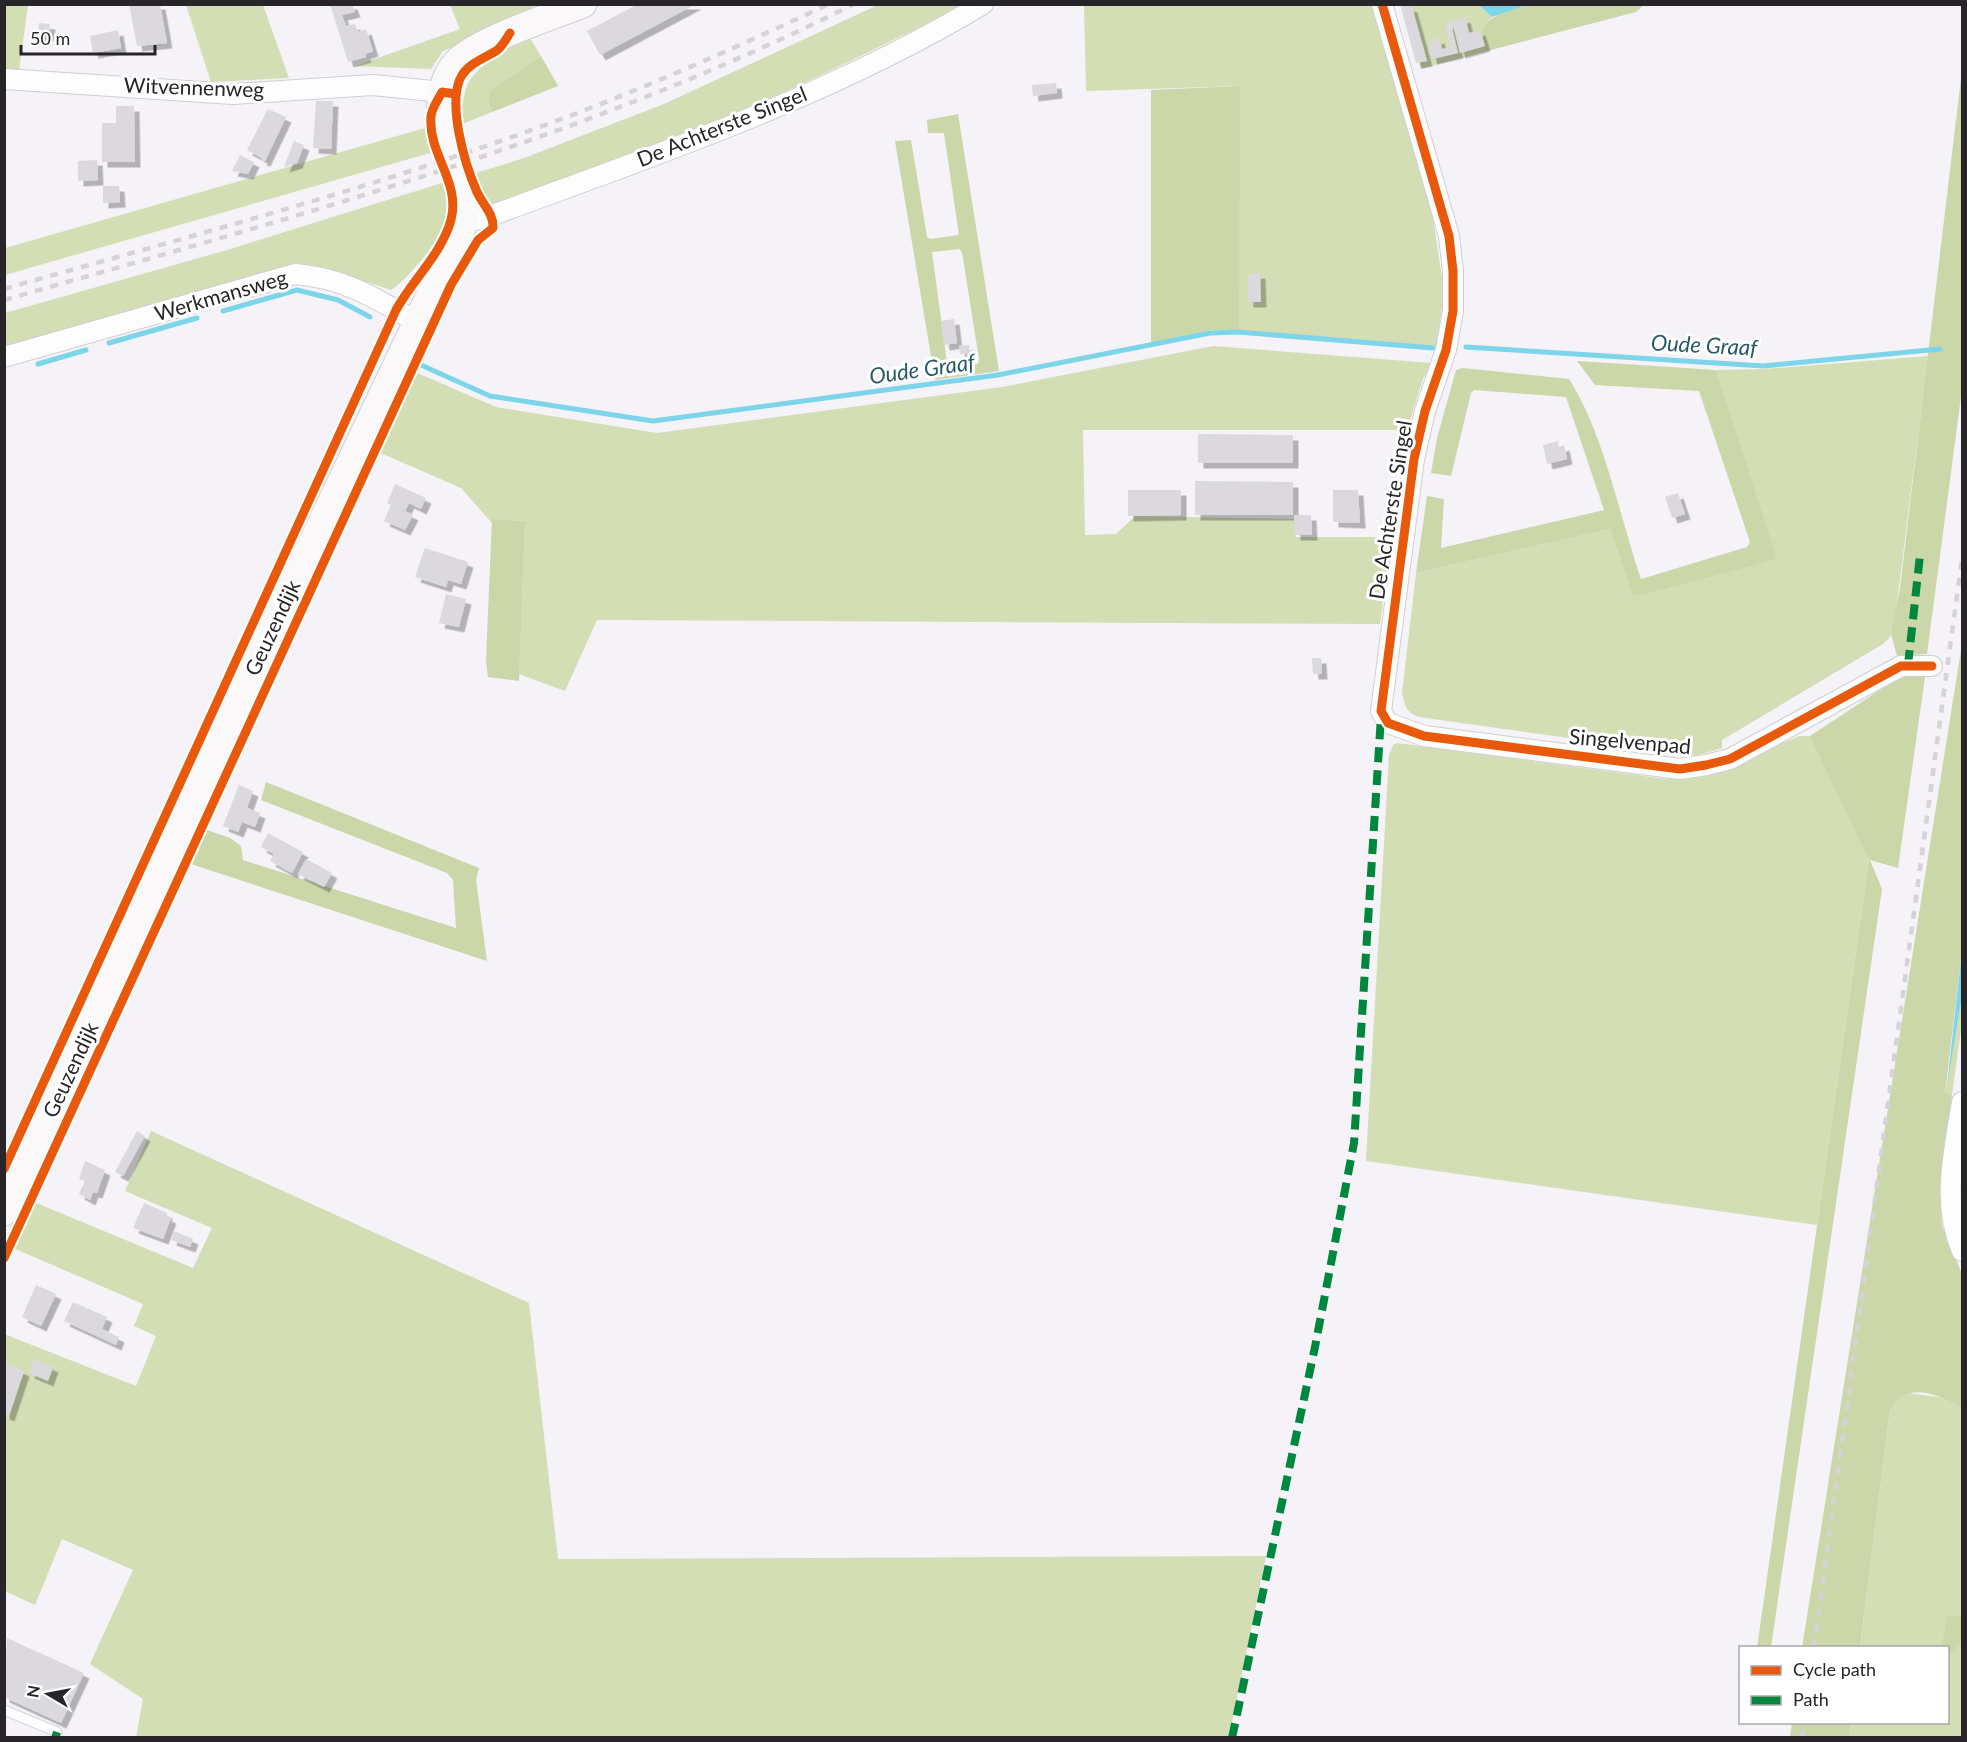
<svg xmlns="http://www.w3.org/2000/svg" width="1967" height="1742" font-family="Lato,sans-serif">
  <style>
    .green { fill: #d3deb4 }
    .forest { fill: #cbd6a9; fill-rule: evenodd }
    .water { fill: #7cd5e9 }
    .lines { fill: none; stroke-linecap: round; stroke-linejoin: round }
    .stream { stroke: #7cd5e9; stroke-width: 5 }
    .building { fill: #dbd9de; filter: url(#shadow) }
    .service-casing { stroke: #d0ced3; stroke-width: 11 }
    .minor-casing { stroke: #d0ced3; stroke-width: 22 }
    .secondary-casing { stroke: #d0ced3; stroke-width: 29 }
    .service { stroke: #fefdfe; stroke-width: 9 }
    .minor { stroke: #fefdfe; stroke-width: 20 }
    .secondary { stroke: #faf8f8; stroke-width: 27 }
    .rail { stroke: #d5d3d5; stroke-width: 4.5; stroke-dasharray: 8 8; stroke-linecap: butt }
    .quiet { stroke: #00873e; stroke-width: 8; stroke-dasharray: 15 8; stroke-linecap: butt }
    .cycleway-casing { stroke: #fff; stroke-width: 13 }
    .cycleway { stroke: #e8590c; stroke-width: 9 }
    .labels { text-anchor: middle; stroke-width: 6; stroke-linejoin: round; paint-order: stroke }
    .street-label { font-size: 21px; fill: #272529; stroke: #fff }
    .water-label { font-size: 22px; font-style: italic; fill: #265a66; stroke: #fff }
  </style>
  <defs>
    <filter id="shadow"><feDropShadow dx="5.5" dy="5.5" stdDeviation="0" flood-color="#0004"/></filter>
  </defs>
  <rect width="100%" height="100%" fill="#f5f2f8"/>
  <g class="green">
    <path d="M4,5H28L19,70L5,69Z"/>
    <path d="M186,5H263L289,78L211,82Z"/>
    <path d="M450,5H536L502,26L443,51L431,69L355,66L460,29Z"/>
    <path d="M878,5H963C836,70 707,131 571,177C549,184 506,204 484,204L476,173L524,158L664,104Z"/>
    <path d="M1084,5H1373L1430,198L1444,291L1437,347L1239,330V86L1086,91Z"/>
    <path d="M1403,5H1479L1492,17C1482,27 1480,38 1487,51L1421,69Z"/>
    <path d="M528,35L541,56L490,91L488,99L492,112L462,124C462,94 465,75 493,60C504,54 506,53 512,41Z"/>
    <path d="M425,128L432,152L430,153L5,275V248Z"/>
    <path d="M442,183C446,194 450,204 448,216C444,236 408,279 391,290L325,268L297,267L5,350V313L227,250Z"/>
    <path d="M1213,346L1432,363L1423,379L1407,430H1083L1085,535L1116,534L1135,516L1296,519V537H1391L1380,624L597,620L565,691L519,674L525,521L492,519V523L461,488L376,451L413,371L496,407L657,433L1002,387Z"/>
    <path d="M1928,356L1895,619L1890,637L1883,644L1722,740V748L1696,756L1419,717C1406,712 1405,706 1402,693L1416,573L1610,529L1632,594L1776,559L1716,370L1764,369Z"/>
    <path d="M1799,736H1810L1816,739L1869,860L1817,1225L1366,1161L1389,755L1393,745L1397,743L1666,779L1715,772Z"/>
    <path d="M1962,996V1022L1952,1095L1945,1094Z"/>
    <path d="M151,1131L529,1303L558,1559L1266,1556L1229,1737H136L143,1699L90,1664L133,1570L62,1539L35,1605L5,1591L4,1334L136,1386L156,1336L134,1326L143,1304L13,1248L34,1202L193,1268L212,1228L125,1191Z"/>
    <path d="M1907,1393L1947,1398L1962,1408V1616L1947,1617L1941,1647L1860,1648L1890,1410L1894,1400Z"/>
    <path d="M1962,1643V1737L1849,1738L1851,1723L1948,1722V1655Z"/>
  </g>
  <g class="forest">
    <path d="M1527,5H1644L1636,12L1487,51C1470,18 1504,13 1527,5Z"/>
    <path d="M541,56L558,86L492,112L488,99L490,91Z"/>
    <path d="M1962,70V389L1927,654L1897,656L1891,634L1900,588Z"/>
    <path d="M1240,86L1239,330H1211L1151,343V90Z"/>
    <path d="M958,114L999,371L935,380L895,141L911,140L927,237L930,239L959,235L944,133H928L927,120ZM959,249L962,252L979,359L978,364L950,366L947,363L932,252Z"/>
    <path d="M1577,361L1716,370L1777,559L1638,596L1632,594L1610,529L1416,573L1427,496L1444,499L1441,548L1604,510L1566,397L1474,390L1471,393L1451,476L1431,473L1437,438L1456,370L1462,368L1569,379C1604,433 1620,518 1641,579L1747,547L1750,542L1699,391L1595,385Z"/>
    <path d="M492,519L525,521L519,681L488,677L486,660Z"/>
    <path d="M1962,644V951L1945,1093L1952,1095L1940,1186L1942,1226L1962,1274V1408C1941,1394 1903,1380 1890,1410L1860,1647L1802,1648Z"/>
    <path d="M1907,676L1925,677L1898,868L1870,860L1882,889L1771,1647L1757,1648L1869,860L1810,736L1892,682Z"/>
    <path d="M266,782L479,868L476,880L487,961L188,863L204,829L230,838L241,846L243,860L456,928L453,880L447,873L261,800Z"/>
    <path d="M1947,1616H1962V1643L1949,1655L1948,1648L1941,1647Z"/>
    <path d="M1792,1723H1851L1849,1737H1790Z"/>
  </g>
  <g class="water">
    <path d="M1479,5H1527L1492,17Z"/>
    <path d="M1962,951V996L1947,1085Z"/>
  </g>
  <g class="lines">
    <g class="stream">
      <path d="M223,311L297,290L338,300L370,317"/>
      <path d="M109,343L197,318"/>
      <path d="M1466,347L1763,366L1940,349"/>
      <path d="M38,364L86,350"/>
      <path d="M421,365L490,396L653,421L998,375L1210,333L1238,332L1433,348"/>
    </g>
  </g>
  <g class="building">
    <path d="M129,4H160L167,43L137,46Z"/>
    <path d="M330,4H352L355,12L342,15L346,26L355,24L358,32L366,29L373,51L365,54L366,57L348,62Z"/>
    <path d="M638,4H696L600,55L587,31Z"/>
    <path d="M1400,4L1412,7L1427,61L1416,63Z"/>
    <path d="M1465,17L1469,33L1480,30L1485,46L1460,53L1452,21Z"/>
    <path d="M1450,20L1458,53L1432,59L1428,45L1432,44L1431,40L1439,38L1442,49L1451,47L1445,27Z"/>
    <path d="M39,23L50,24L48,36L38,35Z"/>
    <path d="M118,30L121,48L93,53L90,36Z"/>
    <path d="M1056,83L1057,93L1033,96L1032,85Z"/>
    <path d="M316,101H333L331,149L313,148Z"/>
    <path d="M116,106H134L135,162H102V123H116Z"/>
    <path d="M268,109L286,117L265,161L261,160L262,158L247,150Z"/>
    <path d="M294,141L304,145L297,163L284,167Z"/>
    <path d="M240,155L254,162L248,174L232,171Z"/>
    <path d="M97,160L98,180L78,181V161Z"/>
    <path d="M103,186H119L120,202L103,203Z"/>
    <path d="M1260,273L1261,302H1248V274Z"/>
    <path d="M954,319L957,343L944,345L941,321Z"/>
    <path d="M969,345V354H960L959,346Z"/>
    <path d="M1198,434L1293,435V463H1198Z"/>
    <path d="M1558,441L1559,447L1564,445L1567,459L1547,464L1543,445Z"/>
    <path d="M1195,481L1293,482V515H1195Z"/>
    <path d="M395,484L426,498L421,509L409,503L405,511L413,515L405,530L384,521L391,505L387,503Z"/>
    <path d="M1128,490H1181V515L1128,516Z"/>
    <path d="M1333,490H1358L1360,523L1333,522Z"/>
    <path d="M1678,493L1685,514L1672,518L1665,497Z"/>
    <path d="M1294,515H1311L1312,535H1295Z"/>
    <path d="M425,548L468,562L461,584L448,580L446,587L415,577Z"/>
    <path d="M446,594L466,599L459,627L439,623Z"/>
    <path d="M1312,658H1321L1322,674H1313Z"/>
    <path d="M239,785L253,791L247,808L260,813L255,827L242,822L238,832L223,826Z"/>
    <path d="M268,833L303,852L292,873L270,861L274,854L261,847Z"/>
    <path d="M306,859L332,873L324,887L298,874Z"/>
    <path d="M137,1131L145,1136L123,1176L115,1172Z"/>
    <path d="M85,1161L105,1170L97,1193L93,1192L90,1200L79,1194L85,1181L79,1179Z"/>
    <path d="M144,1203L167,1213L166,1216L171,1218L163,1239L133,1228Z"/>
    <path d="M174,1231L193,1239L190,1247L171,1240Z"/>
    <path d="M36,1285L56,1294L41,1326L22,1317Z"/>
    <path d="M73,1302L107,1317L102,1329L119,1337L116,1345L64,1321Z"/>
    <path d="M34,1359L53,1367L48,1381L29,1373Z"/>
    <path d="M4,1363L24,1371L9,1416L4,1414Z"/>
    <path d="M7,1638L84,1673L61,1723L4,1697Z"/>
  </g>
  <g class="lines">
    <defs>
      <path id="service" d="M4,1710L57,1732"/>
      <g id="minor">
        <path d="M1382,4L1449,236L1453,271V311L1446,350L1425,411L1414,459L1381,711L1388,723L1424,736L1680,769L1706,765L1730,759L1901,666H1932"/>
        <path d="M4,79L233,94L373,85L442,92"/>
        <path d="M465,221L482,219C652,156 827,98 983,4"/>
        <path d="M4,357L295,274C344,278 375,298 417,322"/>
        <path d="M1962,1102C1954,1153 1941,1202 1962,1251"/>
      </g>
      <path id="secondary" d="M4,1212L285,600L465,221C468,186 453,160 443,127C437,106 442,78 457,62C476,41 553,16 583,4"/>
    </defs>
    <use href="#service" class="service-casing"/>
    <use href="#minor" class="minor-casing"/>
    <use href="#secondary" class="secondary-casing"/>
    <use href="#service" class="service"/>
    <use href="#minor" class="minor"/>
    <use href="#secondary" class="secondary"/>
    <g class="rail">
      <path d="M4,289C183,238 363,191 537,128C637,92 733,49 829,4"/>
      <path d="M4,300C294,217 584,140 854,4"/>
      <path d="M1814,1648L1962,559"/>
      <path d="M1802,1738L1804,1722"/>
    </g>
    <g class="quiet">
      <path d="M1908,665L1920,555"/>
      <path d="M55,1738L57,1732"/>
      <path d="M1232,1738L1315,1347L1354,1143L1381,716"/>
    </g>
    <defs>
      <g id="cycleway">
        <path d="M1382,4L1449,236L1453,271V311L1446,350L1425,411L1414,459L1381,711L1388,723L1424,736L1680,769L1706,765L1730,759L1901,666H1932"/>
        <path d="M4,1169L396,310C413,279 441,255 451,220C461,182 428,154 431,117C431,109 438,100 442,92L455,94"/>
        <path d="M4,1258L451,285L478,240L493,228C494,214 483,205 477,192C465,165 446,101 462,75C470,63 484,58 496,51C502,47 506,39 510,33"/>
      </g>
    </defs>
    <use href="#cycleway" class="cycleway-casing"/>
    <use href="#cycleway" class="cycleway"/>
  </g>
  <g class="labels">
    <g class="street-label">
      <text transform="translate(194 88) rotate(2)" y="7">Witvennenweg</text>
      <text transform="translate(722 127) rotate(-22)" y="7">De Achterste Singel</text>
      <text transform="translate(221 296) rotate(-16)" y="7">Werkmansweg</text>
      <text transform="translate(1391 510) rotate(-81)" y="7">De Achterste Singel</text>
      <text transform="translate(273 628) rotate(-65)" y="7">Geuzendijk</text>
      <text transform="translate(1630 742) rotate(5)" y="7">Singelvenpad</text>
      <text transform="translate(71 1070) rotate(-65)" y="7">Geuzendijk</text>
    </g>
    <g class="water-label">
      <text transform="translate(1704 345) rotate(3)" y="8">Oude Graaf</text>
      <text transform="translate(922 369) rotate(-8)" y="8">Oude Graaf</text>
    </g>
  </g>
  <rect width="1967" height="1742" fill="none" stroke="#272529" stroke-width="12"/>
  <rect x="1739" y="1646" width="210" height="78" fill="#ffffff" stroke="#a9a8a9" stroke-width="1.5"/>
  <rect x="1751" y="1666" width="30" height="9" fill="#e8590c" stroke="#a9a8a9" stroke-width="1.5"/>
  <text x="1793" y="1676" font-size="18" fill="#272529">Cycle path</text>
  <rect x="1751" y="1696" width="30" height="9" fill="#00873e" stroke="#a9a8a9" stroke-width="1.5"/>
  <text x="1793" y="1706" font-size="18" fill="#272529">Path</text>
  <g transform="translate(48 1694) rotate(280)" stroke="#ffffff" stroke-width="4.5" paint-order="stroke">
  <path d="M0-4.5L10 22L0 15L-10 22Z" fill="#272529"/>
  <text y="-9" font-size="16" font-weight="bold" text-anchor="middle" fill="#272529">N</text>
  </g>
  <path d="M21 45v9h134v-9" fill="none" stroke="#272529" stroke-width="3"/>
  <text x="30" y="45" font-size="18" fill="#272529" stroke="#ffffff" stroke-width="4.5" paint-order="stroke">50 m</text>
</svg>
